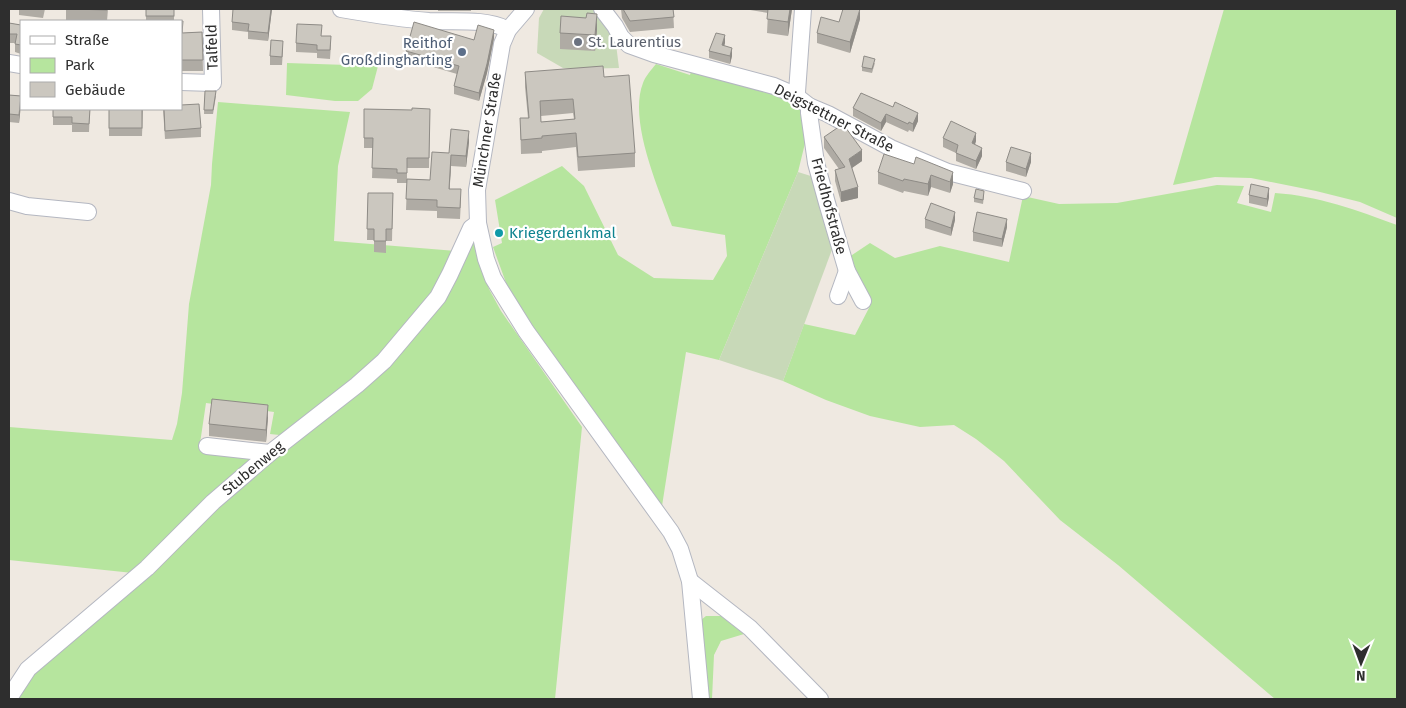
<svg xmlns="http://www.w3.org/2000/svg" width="1406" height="708" font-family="'Fira Sans',sans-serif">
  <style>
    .green { fill: #b6e59e }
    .cemetery { fill: #c8d9b8 }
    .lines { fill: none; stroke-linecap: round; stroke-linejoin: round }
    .minor-casing { stroke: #b4b7c1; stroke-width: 18 }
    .minor { stroke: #fff; stroke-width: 16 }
    .wall { fill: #afaba4; fill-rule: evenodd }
    .shaded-wall { fill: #8e8b86 }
    .building { fill: #cbc7bf; stroke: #8e8b86; fill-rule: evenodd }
    .worship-dot { fill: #6b7280; stroke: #fff; stroke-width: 2 }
    .service-dot { fill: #5c6f8a; stroke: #fff; stroke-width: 2 }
    .culture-dot { fill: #0f9aa8; stroke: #fff; stroke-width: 2 }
    .labels { text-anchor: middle; stroke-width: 4.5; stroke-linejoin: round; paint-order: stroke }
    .worship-label { font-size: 15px; fill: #5b616d; stroke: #fff; text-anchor: start }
    .service-label { font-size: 15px; fill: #4e5e75; stroke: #fff; text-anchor: end }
    .street-label { font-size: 15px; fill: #2e2e2e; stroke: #fff }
    .culture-label { font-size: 15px; fill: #0d838f; stroke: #fff; text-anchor: start }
  </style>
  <rect width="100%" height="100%" fill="#efe9e1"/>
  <g class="green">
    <path d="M1224,9H1397V218L1360,202L1316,191L1251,178L1215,177L1173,185Z"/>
    <path d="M287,63L378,66L372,89L358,101H335L286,95Z"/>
    <path d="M656,64L690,75L692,68L775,92L799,106L806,121L807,135L798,172L719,360L686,352L662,506L513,302L493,247L502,243L495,200L562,166L584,186L618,255L654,278L713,280L727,256L725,235L672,226C659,189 628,121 643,83C645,77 651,70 656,64Z"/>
    <path d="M218,102L350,112L338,166L334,241L456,251L439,284L401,337L289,436L270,434L274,412L206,403L199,450L249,456V465L133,573L9,560V427L172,440L177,424L182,393L189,304L211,185L212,164Z"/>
    <path d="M1217,185L1244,186L1237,203L1271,212L1275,193C1319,196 1356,210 1397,225V699H1275L1118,565L1060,520L1004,461L976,439L954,425L920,427L870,416L826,400L783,381L804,324L855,335L870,306L849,257L870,243L895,258L940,246L1009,262L1023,196L1059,204L1117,203Z"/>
    <path d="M472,233L489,289L501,311L582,427L555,699H15L32,674L213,506L396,352Z"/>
    <path d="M706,616H721L744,634L721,641L714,655L712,699H705L701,620Z"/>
  </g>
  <g class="cemetery">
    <path d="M544,9H592L599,13L615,36L619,68L574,69L563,68L537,53L539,18Z"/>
    <path d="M798,172L814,177L833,247L783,381L719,360Z"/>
  </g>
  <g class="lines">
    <defs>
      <g id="minor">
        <path d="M341,9C370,14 399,19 429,21C452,22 488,18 508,30"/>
        <path d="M526,9L508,30L502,44L477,190L478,223L486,259L493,278L526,331L671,532L680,549L690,581L701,699"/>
        <path d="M602,9L615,26L621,37L629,45L654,54L774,86L795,95L809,106L828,114L891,148L948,172L1023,191"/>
        <path d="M9,63L21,65"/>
        <path d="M181,82L213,83L211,9"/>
        <path d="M795,95L797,92L803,9"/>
        <path d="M809,106V113L816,163L827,203L847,271L863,301"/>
        <path d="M9,201L27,206L88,212"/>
        <path d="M838,296L847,271"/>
        <path d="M207,446L270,453"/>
        <path d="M690,581L750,628L820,699"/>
        <path d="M9,698L28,669L147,568L213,502L270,453L357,385L384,361L438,297L450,274L471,228L478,223"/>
      </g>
    </defs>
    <use href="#minor" class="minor-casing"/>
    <use href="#minor" class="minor"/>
  </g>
  <g class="wall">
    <path d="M19,9H45L43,18L19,15Z"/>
    <path d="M66,9H108L107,21H66Z"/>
    <path d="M146,9H174V21H180H146Z"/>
    <path d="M272,9L268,41L248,39V32L232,30V22Z"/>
    <rect x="438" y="9" width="33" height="2"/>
    <path d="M621,9H673L674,28L630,32L622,18Z"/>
    <path d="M744,9H792L788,36L767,33L768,13Z"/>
    <path d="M860,19L850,53L817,43V33L839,22Z"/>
    <path d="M181,21L183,33L202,32L203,71H181Z"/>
    <path d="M9,23L21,25V54L15,52V43H9Z"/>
    <path d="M597,30L595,51L560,49V33Z"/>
    <path d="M322,36L331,45L330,59L317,58V53L296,52V43Z"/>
    <path d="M494,38L487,73L479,101L454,94V86L457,74L406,59V51L474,40Z"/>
    <path d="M725,43L724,46L732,56L730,64L709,58V51Z"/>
    <path d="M283,49L282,65H270V56Z"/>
    <path d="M875,63L872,73L862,71V67Z"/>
    <path d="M525,72L604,77L635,153V167L578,171L576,147L542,151V153L521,154L520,118H528L525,87ZM573,113L574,119L541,122V116Z"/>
    <path d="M205,91L216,96L213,114H204Z"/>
    <path d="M861,93L918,121L913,132L909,130L908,132L886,122L881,131L853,116V108Z"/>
    <path d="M9,95L21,96L19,123L9,122Z"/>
    <path d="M53,109H90L89,132H72V125H53Z"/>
    <path d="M109,109H143L142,136H109Z"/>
    <path d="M163,109L201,128V137L165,139Z"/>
    <path d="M364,109L412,110L430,109L429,168H407V179L430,180L449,153L469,142L466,167L451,166L449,189L461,200L460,219L437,218V211L406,210L407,183H397V179L372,178L373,148H364Z"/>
    <path d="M824,137L862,161L852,168L858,198L841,202L835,181V170L839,169L824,148Z"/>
    <path d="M943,138L976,141L975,145L982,156L976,169L956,161V153L943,147Z"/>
    <path d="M1006,162H1031L1026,177L1006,171Z"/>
    <path d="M914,164L953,184L950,193L931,187L928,196L904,191L903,193L878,184V172Z"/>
    <path d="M368,193H393L392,241H386V253L374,252V240H367Z"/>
    <path d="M984,195L983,204L974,202V198Z"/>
    <path d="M1249,195L1269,197L1267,207L1249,203Z"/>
    <path d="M925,219L955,220L951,236L925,228Z"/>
    <path d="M1007,227L1002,247L973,241V232Z"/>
    <path d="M268,417L266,442L209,436V424Z"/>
  </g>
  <g class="shaded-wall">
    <path d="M271,9H272L268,41V33Z"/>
    <path d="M790,9H792L788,36V22Z"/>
    <path d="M860,9V19L850,53V42Z"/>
    <path d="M597,14V30L595,51V35Z"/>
    <path d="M494,30V38L487,73L479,101V93Z"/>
    <path d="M725,35V43L722,53V45Z"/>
    <path d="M732,48V56L730,64V56Z"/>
    <path d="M21,97V105L19,123V115Z"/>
    <path d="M918,113V121L913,132V124Z"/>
    <path d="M886,114V122L881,131V123Z"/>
    <path d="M469,131V142L466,167V156Z"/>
    <path d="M976,133V141L972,152V143Z"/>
    <path d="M982,148V156L976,169V161Z"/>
    <path d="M862,150V161L849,170V159Z"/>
    <path d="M1031,153V162L1026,177V169Z"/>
    <path d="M451,155V166L449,200V189Z"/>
    <path d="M953,172V184L950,193V182Z"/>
    <path d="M931,175V187L928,196V184Z"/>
    <path d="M858,187V198L841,202V192Z"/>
    <path d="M1269,188V197L1267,207V199Z"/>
    <path d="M955,212V220L951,236V228Z"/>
    <path d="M1007,219V227L1002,247V239Z"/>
    <path d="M268,405V417L266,442V430Z"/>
  </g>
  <g class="building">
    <path d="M72,9H107V10Z"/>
    <rect x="146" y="9" width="28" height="7"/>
    <path d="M233,9H271L268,33L248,31L249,24L232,22Z"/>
    <path d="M623,9H673L674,17L630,21Z"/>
    <path d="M768,9H790L788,22L767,19Z"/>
    <path d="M843,9H860L850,42L817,33L821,17L839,22Z"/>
    <path d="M587,13L597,14L595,35L560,33L561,16L586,18Z"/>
    <path d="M181,21H183L182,33L202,32L203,60H181Z"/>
    <path d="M414,22L474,40L478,25L494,30L487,64L479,93L454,86L459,66L406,51Z"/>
    <path d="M9,23L21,25V45L15,44L17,34H9Z"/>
    <path d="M297,24L322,25L321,36H331L330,50H317V45L296,43Z"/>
    <path d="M716,33L725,35L722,45L732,48L730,56L709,51Z"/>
    <path d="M271,40L283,41L282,57L270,56Z"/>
    <path d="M864,56L875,59L872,69L862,67Z"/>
    <path d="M603,66L604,77L629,75L635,153L578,157L576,133L542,136V138L521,140L520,118H529L525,72ZM573,99L575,119L541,122L540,101Z"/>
    <path d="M205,91H216L213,110H204Z"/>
    <path d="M861,93L893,107L895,102L918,113L913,124L909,122L908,124L886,114L881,123L853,108Z"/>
    <path d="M9,95L21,96L19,115L9,114Z"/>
    <path d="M199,104L201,128L165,131L164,109H181V105Z"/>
    <path d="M412,108L430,109L429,158H407V173H397V169L372,168L373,138H364V109L412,110Z"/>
    <path d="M53,109H90L89,124L72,123V117H53Z"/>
    <rect x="109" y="109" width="33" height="19"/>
    <path d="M951,121L976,133L972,143L982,148L976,161L956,153L958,145L943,138Z"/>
    <path d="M843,124L862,150L849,159L858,187L841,192L835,170L845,167L824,137Z"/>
    <path d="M451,129L469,131L466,156L451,155L449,189H461L460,208L437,207V200L406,199L407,179L430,180L432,152L449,153Z"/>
    <path d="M1011,147L1031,153L1026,169L1006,162Z"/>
    <path d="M884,154L914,164L916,157L953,172L950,182L931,175L928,184L904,179L903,181L878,172Z"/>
    <path d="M1251,184L1269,188L1267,199L1249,195Z"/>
    <path d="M976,189L984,191L983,200L974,198Z"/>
    <path d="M368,193H393L392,229H386V241H374V229H367Z"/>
    <path d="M931,203L955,212L951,228L925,219Z"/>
    <path d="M977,212L1007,219L1002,239L973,232Z"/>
    <path d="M212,399L268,405L266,430L209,424Z"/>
  </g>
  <circle class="worship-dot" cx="578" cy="42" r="5"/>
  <circle class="service-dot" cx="462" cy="52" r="5"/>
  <circle class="culture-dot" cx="499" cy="233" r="5"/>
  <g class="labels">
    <g class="worship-label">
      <text x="588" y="47">St. Laurentius</text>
    </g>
    <g class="service-label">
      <text x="452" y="48">Reithof<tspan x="452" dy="17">Großdingharting</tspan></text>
    </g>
    <g class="street-label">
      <text transform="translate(212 47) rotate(-92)" y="5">Talfeld</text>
      <text transform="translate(834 118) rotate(27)" y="5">Deigstettner Straße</text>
      <text transform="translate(487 130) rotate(-81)" y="5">Münchner Straße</text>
      <text transform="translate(829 206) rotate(75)" y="5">Friedhofstraße</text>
      <text transform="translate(253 468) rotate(-40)" y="5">Stubenweg</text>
    </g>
    <g class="culture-label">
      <text x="509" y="238">Kriegerdenkmal</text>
    </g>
  </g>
  <rect width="1406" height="708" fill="none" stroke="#2e2e2e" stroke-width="20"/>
  <rect x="20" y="20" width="162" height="90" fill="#ffffff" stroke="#ababab"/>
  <rect x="30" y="36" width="25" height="8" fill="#ffffff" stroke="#ababab"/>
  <text x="65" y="45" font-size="15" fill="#2e2e2e">Straße</text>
  <rect x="30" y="58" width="25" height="15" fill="#b6e59e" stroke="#ababab"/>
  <text x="65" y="70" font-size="15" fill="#2e2e2e">Park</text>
  <rect x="30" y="82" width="25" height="15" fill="#cbc7bf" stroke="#ababab"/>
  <text x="65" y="95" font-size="15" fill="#2e2e2e">Gebäude</text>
  <g transform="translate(1361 663) rotate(181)" stroke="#ffffff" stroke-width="4" paint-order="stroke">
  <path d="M0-4L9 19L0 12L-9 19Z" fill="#2e2e2e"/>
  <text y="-8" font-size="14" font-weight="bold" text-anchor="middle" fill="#2e2e2e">N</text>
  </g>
</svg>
